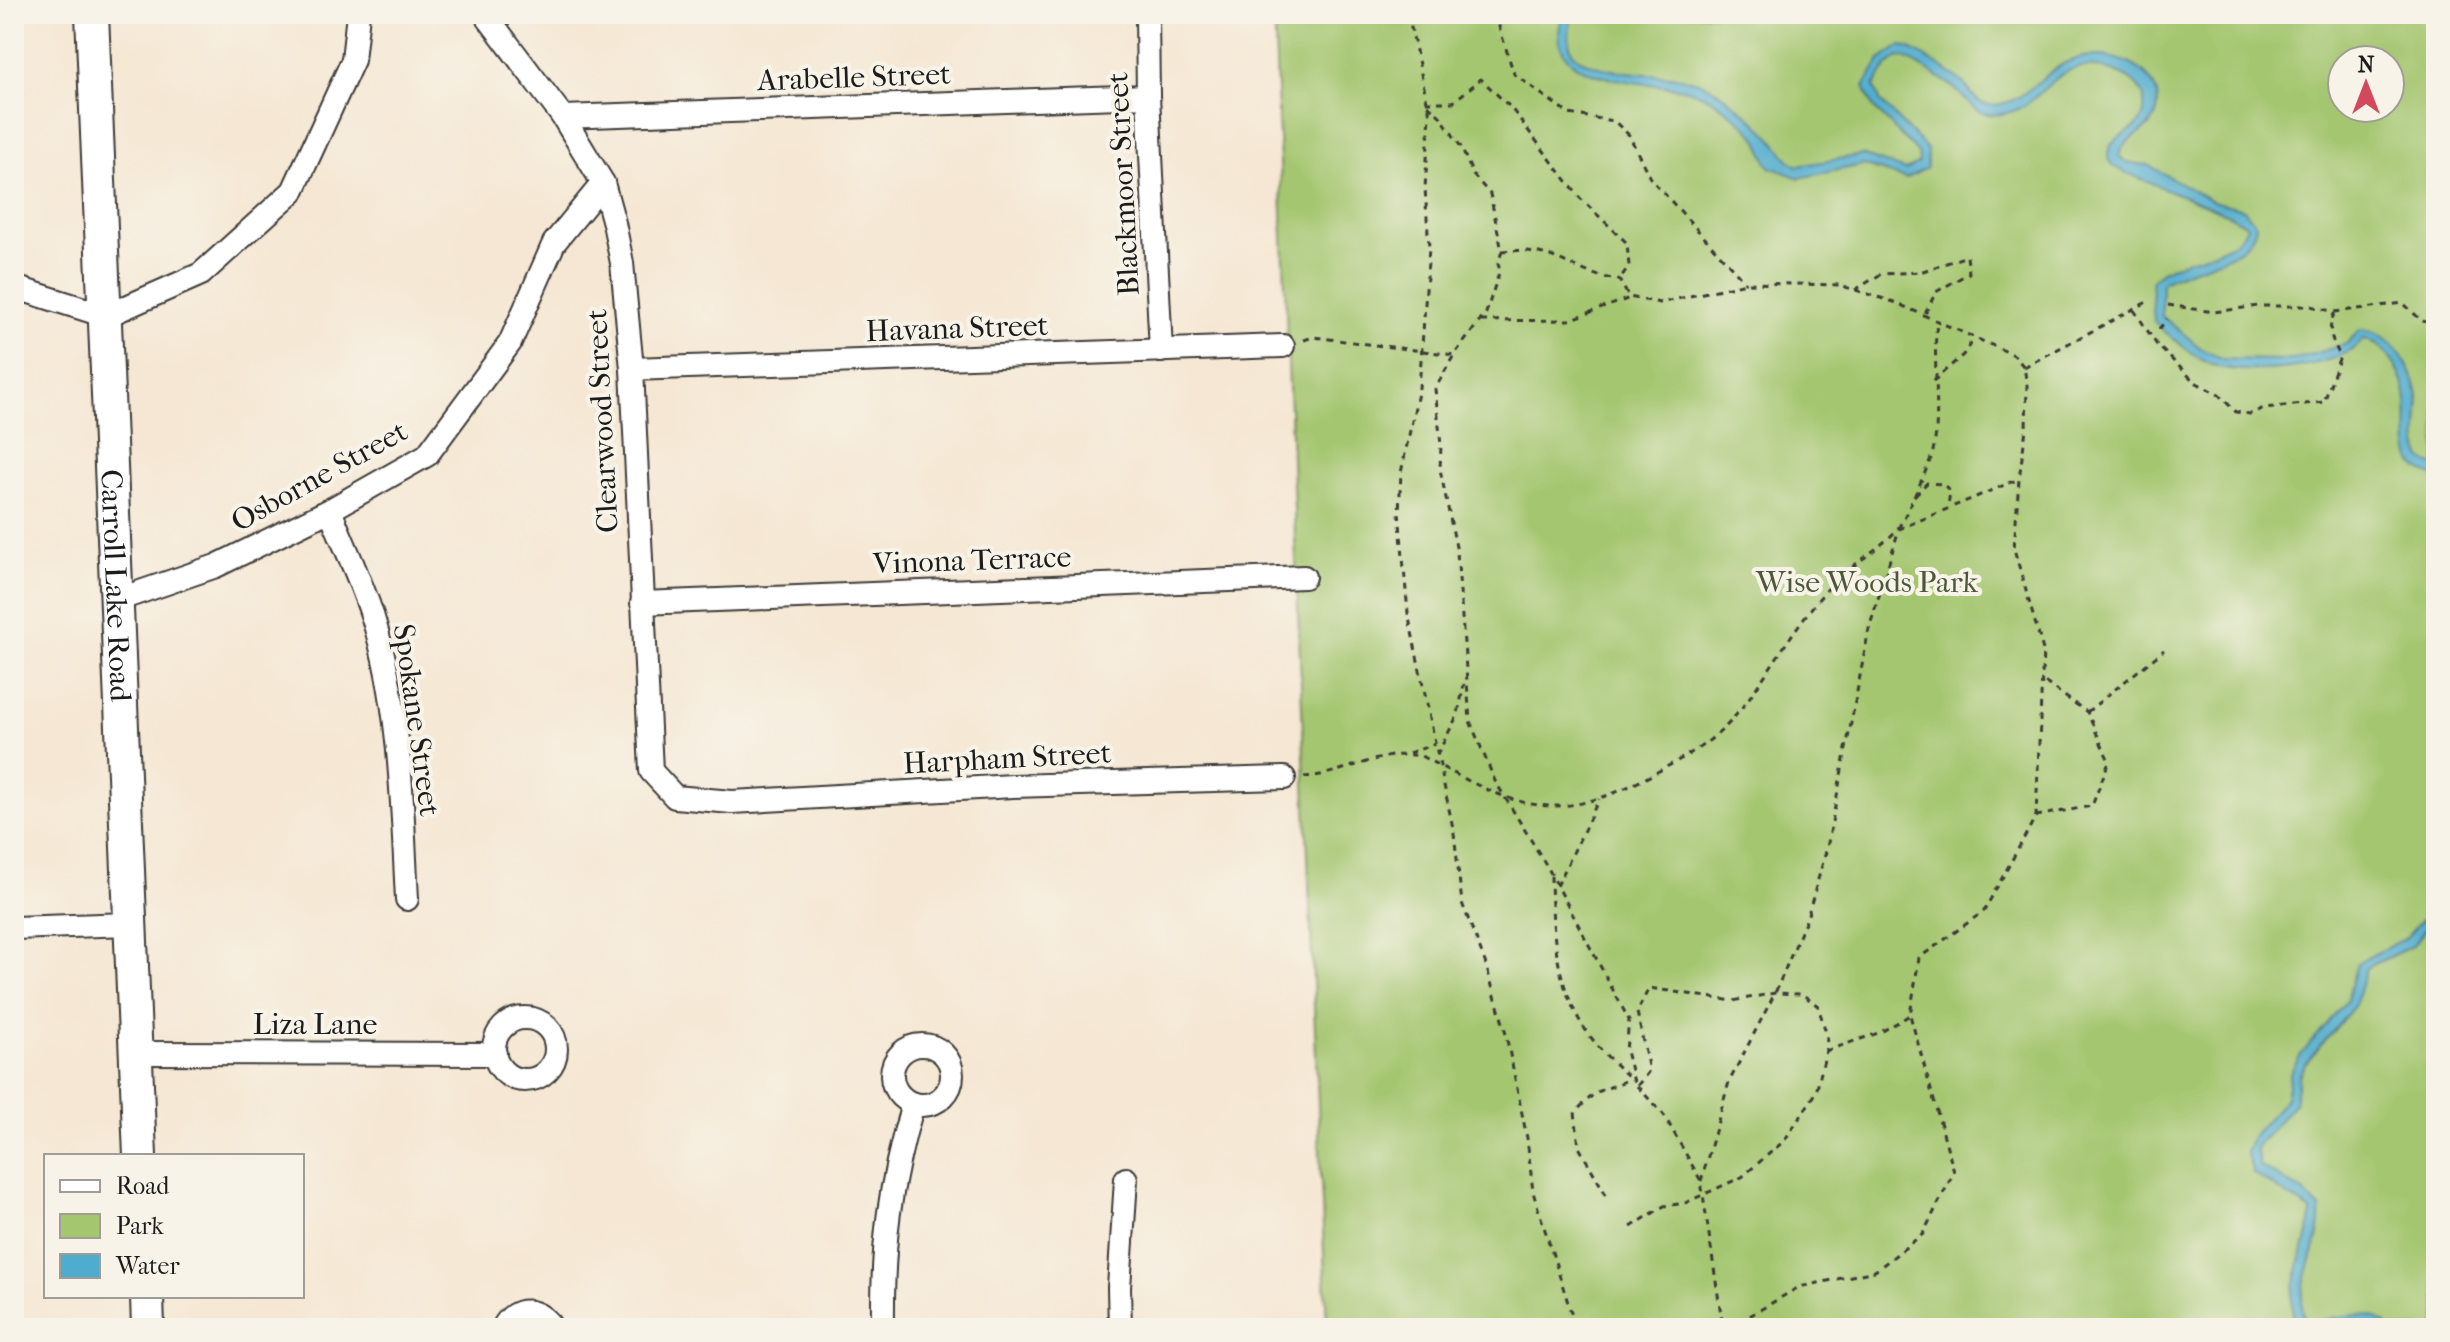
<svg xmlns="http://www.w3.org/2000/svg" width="2450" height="1342" font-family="'IM FELL French Canon',serif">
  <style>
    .green { fill: #a4c66f; stroke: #607146; stroke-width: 2; fill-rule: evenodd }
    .water { fill: #50acce; stroke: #366475; stroke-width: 2 }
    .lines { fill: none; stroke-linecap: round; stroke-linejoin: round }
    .street-casing { stroke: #3d3a37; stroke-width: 26 }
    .secondary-casing { stroke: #3d3a37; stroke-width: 36 }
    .path { stroke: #3d3a37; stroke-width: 3; stroke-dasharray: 6 6; stroke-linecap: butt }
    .street { stroke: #fff; stroke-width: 22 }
    .secondary { stroke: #fff; stroke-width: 32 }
    .labels { text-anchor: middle; stroke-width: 8; stroke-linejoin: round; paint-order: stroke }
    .street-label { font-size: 30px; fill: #1c1c1c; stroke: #f7f3e8 }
    .park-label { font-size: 30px; fill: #4c5839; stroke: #f7f3e8 }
  </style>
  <rect width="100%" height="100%" fill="#f7f3e8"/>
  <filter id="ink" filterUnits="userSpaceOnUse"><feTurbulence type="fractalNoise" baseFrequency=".0125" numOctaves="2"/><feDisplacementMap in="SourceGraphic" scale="16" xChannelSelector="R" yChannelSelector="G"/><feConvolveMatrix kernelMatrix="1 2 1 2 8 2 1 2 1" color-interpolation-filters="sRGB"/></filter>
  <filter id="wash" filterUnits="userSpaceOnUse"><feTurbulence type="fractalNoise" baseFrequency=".006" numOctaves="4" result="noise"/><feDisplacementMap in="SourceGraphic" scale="32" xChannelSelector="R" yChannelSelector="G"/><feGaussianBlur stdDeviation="1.8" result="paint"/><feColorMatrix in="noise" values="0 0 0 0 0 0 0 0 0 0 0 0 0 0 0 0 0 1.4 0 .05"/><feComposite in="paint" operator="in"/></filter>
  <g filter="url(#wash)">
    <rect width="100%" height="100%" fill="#f5e7d3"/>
    <path class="green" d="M1274,14H2436V1328H1327ZM2342,60H2390V108H2342Z"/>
    <g class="water">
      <path d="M1563,14H1573C1570,25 1565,46 1575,55C1608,82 1674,66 1712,88C1731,100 1754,119 1769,135C1779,145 1785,160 1798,166L1862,155L1906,170L1919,163L1918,153L1873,107L1864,87L1880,60L1900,46C1914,48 1952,73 1963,83C1972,92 1976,105 1991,105C2023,106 2040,73 2069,61C2103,46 2166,65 2157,112C2152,134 2122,136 2119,157L2127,162L2150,166L2213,201L2244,209L2256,224C2254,260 2189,265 2162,283V316L2203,350L2224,359L2292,360L2346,344L2360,330C2395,332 2417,374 2419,405C2420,420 2414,442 2421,456C2424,462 2430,464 2436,466V477C2428,474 2419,471 2414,464C2397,441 2422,397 2389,357C2382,348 2375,342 2364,339C2343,369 2245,377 2212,365C2201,362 2161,330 2154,321L2151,281C2173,253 2237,259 2247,226C2240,215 2134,179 2112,166L2108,159C2106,125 2153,142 2143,94C2135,80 2124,75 2109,70C2051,53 2046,108 2002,114C1977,118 1972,105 1956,90C1949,83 1908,57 1899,57L1887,66L1874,87L1881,102L1927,149V168L1906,179L1863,165L1799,178L1770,167C1764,158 1762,148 1757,139C1750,127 1718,102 1705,96C1662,75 1535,95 1563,14Z"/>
      <path d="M2436,903V917L2412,946L2366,968L2355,1005L2308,1061L2299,1076L2294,1103L2256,1148L2260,1166L2302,1191L2320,1208C2324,1246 2294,1282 2304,1319L2312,1323C2332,1317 2376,1307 2389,1328H2299C2278,1302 2312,1244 2311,1211L2253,1173L2246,1152L2253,1135L2286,1098L2290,1073L2300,1056L2347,1000L2357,963L2406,938Z"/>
    </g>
  </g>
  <g filter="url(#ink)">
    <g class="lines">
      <defs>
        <g id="street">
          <path d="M485,14L563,117L603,183L614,223L622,263L632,369L651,771L675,797L732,802L1013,786L1284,778"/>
          <path d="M1147,14L1148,96L1161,351"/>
          <path d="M563,117L1148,96"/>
          <path d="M14,287L106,316L201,274L293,191L353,60L358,14"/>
          <path d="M632,369L1283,346"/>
          <path d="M330,510C344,546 362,582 373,618C401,707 402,806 407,899"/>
          <path d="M117,600L216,566L330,510L427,455L510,343L554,243L603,183"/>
          <path d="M642,603L1304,577"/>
          <path d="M14,928L129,924"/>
          <circle cx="525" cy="1049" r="31"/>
          <circle cx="922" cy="1075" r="30"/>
          <path d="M135,1053L495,1054"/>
          <path d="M503,1328C515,1304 539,1308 552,1328"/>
          <path d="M883,1328C882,1244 889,1185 913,1104"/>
          <path d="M1120,1328L1119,1288L1126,1179"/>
        </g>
        <g id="secondary">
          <path id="s1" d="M92,14L140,1156"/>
          <path d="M147,1296L148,1328"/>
        </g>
      </defs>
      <use href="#street" class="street-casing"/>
      <use href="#secondary" class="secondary-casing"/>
      <g class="path">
        <path d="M1408,14L1430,115L1425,188L1429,248L1419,388L1401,473L1399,512L1408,613L1454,833L1462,903L1485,962L1505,1030L1527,1138L1533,1192L1576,1328"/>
        <path d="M1495,14L1514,74L1569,114L1614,121L1629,135L1650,178L1746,283"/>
        <path d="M1426,102H1453L1481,79L1511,108L1580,198L1627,243L1629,266L1619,280"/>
        <path d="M1428,105L1441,117L1461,147L1473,175L1490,194L1502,251L1498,264L1500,270L1486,313L1454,355L1435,389L1441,445L1440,469L1457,552L1470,721L1495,781L1548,868L1629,1020L1626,1051L1634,1082"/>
        <path d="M1502,251C1558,246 1571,274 1619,280L1629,297L1660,303L1746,283L1839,285L1894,302L2014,355L2024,367L2027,385L2026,429L2019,479"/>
        <path d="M1855,290L1881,274L1920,272L1967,256L1969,273L1936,292L1924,316"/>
        <path d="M2168,305L2214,312L2258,306H2311L2335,312L2403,303L2422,321L2432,323"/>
        <path d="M2134,310L2157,345L2195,382L2219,395L2236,412L2250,414L2264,408L2324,402L2340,356C2332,339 2326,330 2335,312"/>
        <path d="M1481,321L1569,320L1630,298"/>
        <path d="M2432,323L2431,342L2436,350"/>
        <path d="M2159,329L2167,319"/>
        <path d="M1304,340L1313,337L1454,355"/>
        <path d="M2024,367L2147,302"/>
        <path d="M1933,381L1963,355L1974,338"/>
        <path d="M1915,495L1927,483L1943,484L1950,491L1948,507"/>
        <path d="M2087,712L2164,650"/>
        <path d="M1409,753L1435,744"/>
        <path d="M1437,755L1458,714L1464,684"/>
        <path d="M1304,777C1344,775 1381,749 1421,756C1519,808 1554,829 1657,772C1683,758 1711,743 1731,721C1765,681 1789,633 1823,594C1846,568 1873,554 1896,531C1902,525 1929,465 1932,455C1942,420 1932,361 1937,322"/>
        <path d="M2036,816L2092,806L2109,761L2087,712L2043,681"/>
        <path d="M1551,876C1552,933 1556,994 1593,1040C1604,1055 1619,1067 1632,1080"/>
        <path d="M1557,886L1599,799"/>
        <path d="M1826,1051L1881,1032L1910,1015"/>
        <path d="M1637,1086L1664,1115L1701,1181L1723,1328"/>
        <path d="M1701,1181L1729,1082L1775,993L1807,918L1827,848L1869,629L1899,529L2019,479L2014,549L2043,650L2036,816L1984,911L1919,958L1910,1015L1954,1172L1923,1234L1875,1271L1799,1287L1729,1328"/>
        <path d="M1606,1195L1579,1147L1575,1112L1595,1093L1630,1079"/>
        <path d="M1631,1227L1664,1206L1685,1203L1742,1177L1784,1141L1816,1093L1826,1051L1827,1036L1818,1006L1802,994L1775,993L1733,1001L1649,988L1637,1012L1649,1071L1637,1086"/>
      </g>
      <use href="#street" class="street"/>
      <use href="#secondary" class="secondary"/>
    </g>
  </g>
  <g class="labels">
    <g class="street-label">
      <text transform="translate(854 77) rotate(-2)" y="10">Arabelle Street</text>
      <text transform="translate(1123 184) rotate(-93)" y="10">Blackmoor Street</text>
      <text transform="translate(957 328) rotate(-2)" y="10">Havana Street</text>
      <text transform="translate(602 421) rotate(-93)" y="10">Clearwood Street</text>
      <text transform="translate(319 476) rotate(-29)" y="10">Osborne Street</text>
      <text transform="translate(972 560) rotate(-2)" y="10">Vinona Terrace</text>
      <text dy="10" stroke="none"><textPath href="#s1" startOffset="572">Carroll Lake Road</textPath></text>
      <text transform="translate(417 720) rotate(82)" y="10">Spokane Street</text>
      <text transform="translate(1007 758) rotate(-3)" y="10">Harpham Street</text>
      <text x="315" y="1034">Liza Lane</text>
    </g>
    <g class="park-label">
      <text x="1867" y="592">Wise Woods Park</text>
    </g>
  </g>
  <rect width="2450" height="1342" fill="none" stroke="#f7f3e8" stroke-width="48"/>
  <rect x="44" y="1154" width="260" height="144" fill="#f7f3e8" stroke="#9f9d96" stroke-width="2"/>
  <rect x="60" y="1180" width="40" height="12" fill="#ffffff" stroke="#9f9d96" stroke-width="2"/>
  <text x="116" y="1194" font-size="24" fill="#1c1c1c">Road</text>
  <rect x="60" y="1214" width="40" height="24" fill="#a4c66f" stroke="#9f9d96" stroke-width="2"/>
  <text x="116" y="1234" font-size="24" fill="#1c1c1c">Park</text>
  <rect x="60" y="1254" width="40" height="24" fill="#50acce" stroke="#9f9d96" stroke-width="2"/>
  <text x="116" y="1274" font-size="24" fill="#1c1c1c">Water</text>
  <g transform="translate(2366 84)"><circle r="38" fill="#f7f3e8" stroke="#9f9d96" stroke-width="2"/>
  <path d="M0-6L14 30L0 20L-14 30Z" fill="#d1495b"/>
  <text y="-12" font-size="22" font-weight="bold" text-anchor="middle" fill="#1c1c1c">N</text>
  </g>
</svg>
